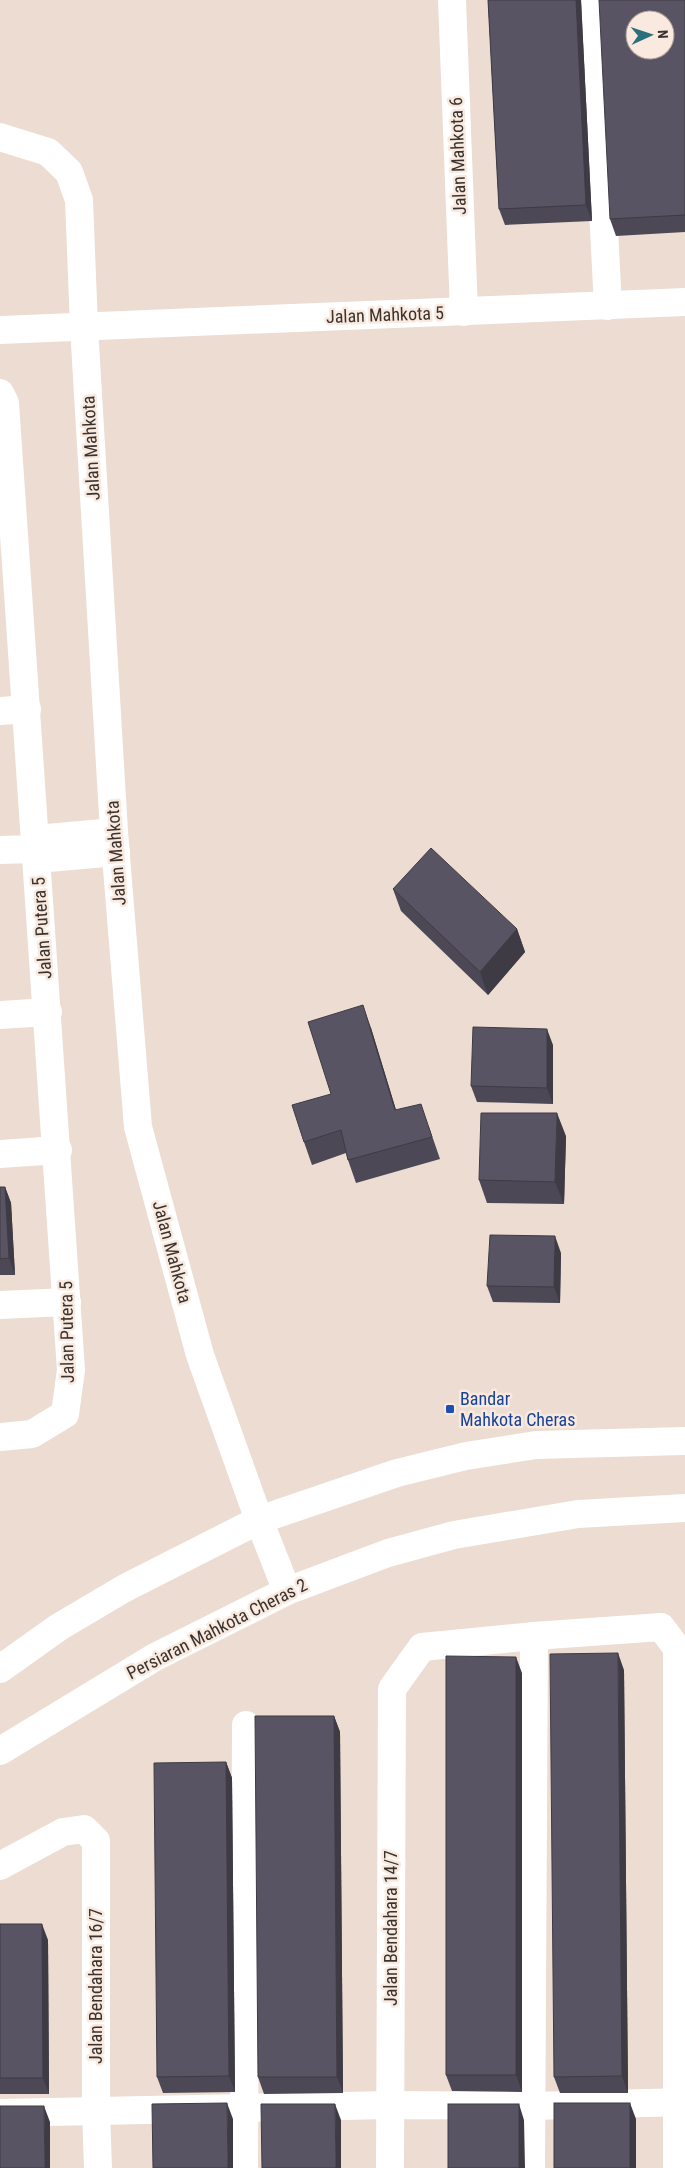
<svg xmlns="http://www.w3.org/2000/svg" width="685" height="2168" font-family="'Roboto Condensed',sans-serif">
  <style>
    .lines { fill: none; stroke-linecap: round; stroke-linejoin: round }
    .minor { stroke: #fff; stroke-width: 28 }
    .wall { fill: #4c4855 }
    .shaded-wall { fill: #3e3b45 }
    .building { fill: #585463; stroke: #3e3b45; fill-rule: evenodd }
    .transit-dot { fill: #1a4fb4; stroke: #f9e9de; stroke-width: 2 }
    .labels { text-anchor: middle; stroke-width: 5; stroke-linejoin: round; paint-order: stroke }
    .street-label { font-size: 18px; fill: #39332f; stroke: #f9e9de }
    .transit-label { font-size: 18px; fill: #164399; stroke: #f9e9de; text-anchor: start }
  </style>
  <rect width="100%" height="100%" fill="#ecdcd1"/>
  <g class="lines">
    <g class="minor">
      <path d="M452,0L464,312"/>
      <path d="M592,0L608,306"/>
      <path d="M0,137L48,152L69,172L79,200L84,327L114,832L138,1127L200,1355L259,1520L287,1591"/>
      <path d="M0,330L685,302"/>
      <path d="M0,393L5,403L71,1370L65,1414L32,1434L0,1437"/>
      <path d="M0,711L27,709"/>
      <path d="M36,839L114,832"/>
      <path d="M0,850L36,849"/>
      <path d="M37,859L116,852"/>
      <path d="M0,1015L48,1012"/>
      <path d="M0,1154L58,1150"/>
      <path d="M0,1305L67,1302"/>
      <path d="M0,1669L59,1627L125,1588L259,1520L397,1473L466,1456L536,1445L685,1441"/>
      <path d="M0,1751L155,1657L287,1591L388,1553L454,1535L578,1514L685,1508"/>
      <path d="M0,1866L63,1832L84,1829L96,1841V2111L98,2168"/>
      <path d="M0,2113L390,2105L532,2106L685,2102"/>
      <path d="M244,2168L246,1725"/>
      <path d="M390,2168L392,1689L422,1647L534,1636L661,1627L677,1648V2168"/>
      <path d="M531,2168L534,1636"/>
    </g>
  </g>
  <g class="wall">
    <path d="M488,0H581L592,221L505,225L499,209Z"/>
    <path d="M685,0V232L616,236L610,219Z"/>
    <path d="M393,889L517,929L525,952L488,995L401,911Z"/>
    <path d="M371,1028L396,1110L429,1127L440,1159L356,1183L348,1160L346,1153L312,1165L304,1142L331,1094Z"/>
    <path d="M553,1045V1104L477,1102L471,1086Z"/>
    <path d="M566,1136L564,1204L487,1203L479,1180Z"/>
    <path d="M0,1187H5L11,1203L15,1275H0Z"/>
    <path d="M561,1253L560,1303L493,1302L487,1286Z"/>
    <path d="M624,1670L628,2093H560L554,2077Z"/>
    <path d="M522,1673V2092L452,2091L446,2075Z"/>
    <path d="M334,1716L340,1732L343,2093L264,2094L258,2077Z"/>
    <path d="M226,1762L232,1778L235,2092L163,2093L157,2077Z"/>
    <path d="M0,1924L48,1940L49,2094H0Z"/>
  </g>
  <g class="shaded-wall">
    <path d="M576,0H581L592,221L586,205Z"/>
    <path d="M517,929L525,952L488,995L480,972Z"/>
    <path d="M363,1005L371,1028L403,1133L395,1110Z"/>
    <path d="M547,1029L553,1045V1104L547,1088Z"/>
    <path d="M557,1113L566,1136L564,1204L555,1182Z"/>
    <path d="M5,1187L11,1203L15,1275L9,1258Z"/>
    <path d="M555,1236L561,1253L560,1303L554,1287Z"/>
    <path d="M618,1653L624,1670L628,2093L622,2076Z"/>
    <path d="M516,1657L522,1673V2092L516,2075Z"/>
    <path d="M334,1716L340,1732L343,2093L337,2077Z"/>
    <path d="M226,1762L232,1778L235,2092L229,2076Z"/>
    <path d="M42,1924L48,1940L49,2094L43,2078Z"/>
    <path d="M227,2103L233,2119V2168H228Z"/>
    <path d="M630,2103L636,2119V2168H630Z"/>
    <path d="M335,2104L341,2120V2168H336Z"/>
    <path d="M519,2104L524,2120L525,2168H519Z"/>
    <path d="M44,2106L50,2122V2168H45Z"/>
  </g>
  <g class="building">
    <path d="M488,0H576L586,205L499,209Z"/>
    <path d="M599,0H685V215L610,219ZM635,20H665V50H635Z"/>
    <path d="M431,848L517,929L480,972L393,889Z"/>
    <path d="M363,1005L395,1110L421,1104L432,1137L348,1160L341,1130L304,1142L292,1105L331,1094L308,1022Z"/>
    <path d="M473,1027L547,1029V1088L471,1086Z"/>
    <path d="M481,1113H557L555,1182L479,1180Z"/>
    <path d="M0,1187H5L9,1258L0,1259Z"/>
    <path d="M490,1235L555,1236L554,1287L487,1286Z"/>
    <path d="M618,1653L622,2076L554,2077L550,1654Z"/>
    <path d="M446,1656L516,1657V2075H446Z"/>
    <path d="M255,1716H334L337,2077H258Z"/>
    <path d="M226,1762L229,2076L157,2077L154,1763Z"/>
    <path d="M0,1924H42L43,2078H0Z"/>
    <path d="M227,2103L228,2168H153L152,2104Z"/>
    <rect x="554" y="2103" width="76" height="65"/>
    <path d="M261,2104H335L336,2168H262Z"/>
    <rect x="448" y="2104" width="71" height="64"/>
    <path d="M0,2106H44L45,2168H0Z"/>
  </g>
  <rect class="transit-dot" x="445" y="1404" width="10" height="10" rx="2.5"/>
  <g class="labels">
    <g class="street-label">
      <text transform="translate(458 156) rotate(-92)" y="6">Jalan Mahkota 6</text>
      <text transform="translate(385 315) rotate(-2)" y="6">Jalan Mahkota 5</text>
      <text transform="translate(91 448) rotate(-93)" y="6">Jalan Mahkota</text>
      <text transform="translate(116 853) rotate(-94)" y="6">Jalan Mahkota</text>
      <text transform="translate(42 928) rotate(-94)" y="6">Jalan Putera 5</text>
      <text transform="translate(172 1252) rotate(75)" y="6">Jalan Mahkota</text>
      <text transform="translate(67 1332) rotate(-91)" y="6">Jalan Putera 5</text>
      <text transform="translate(217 1629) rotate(-27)" y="6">Persiaran Mahkota Cheras 2</text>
      <text transform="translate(391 1928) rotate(-90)" y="6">Jalan Bendahara 14/7</text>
      <text transform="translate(96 1986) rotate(-90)" y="6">Jalan Bendahara 16/7</text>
    </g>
    <g class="transit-label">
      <text x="460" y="1405">Bandar<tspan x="460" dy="21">Mahkota Cheras</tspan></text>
    </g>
  </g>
  <g transform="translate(650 35) rotate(87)"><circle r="24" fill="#f9e9de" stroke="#aca098"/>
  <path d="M0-4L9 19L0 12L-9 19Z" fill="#29717c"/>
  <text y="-8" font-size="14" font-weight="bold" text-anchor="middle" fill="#39332f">N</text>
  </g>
</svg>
